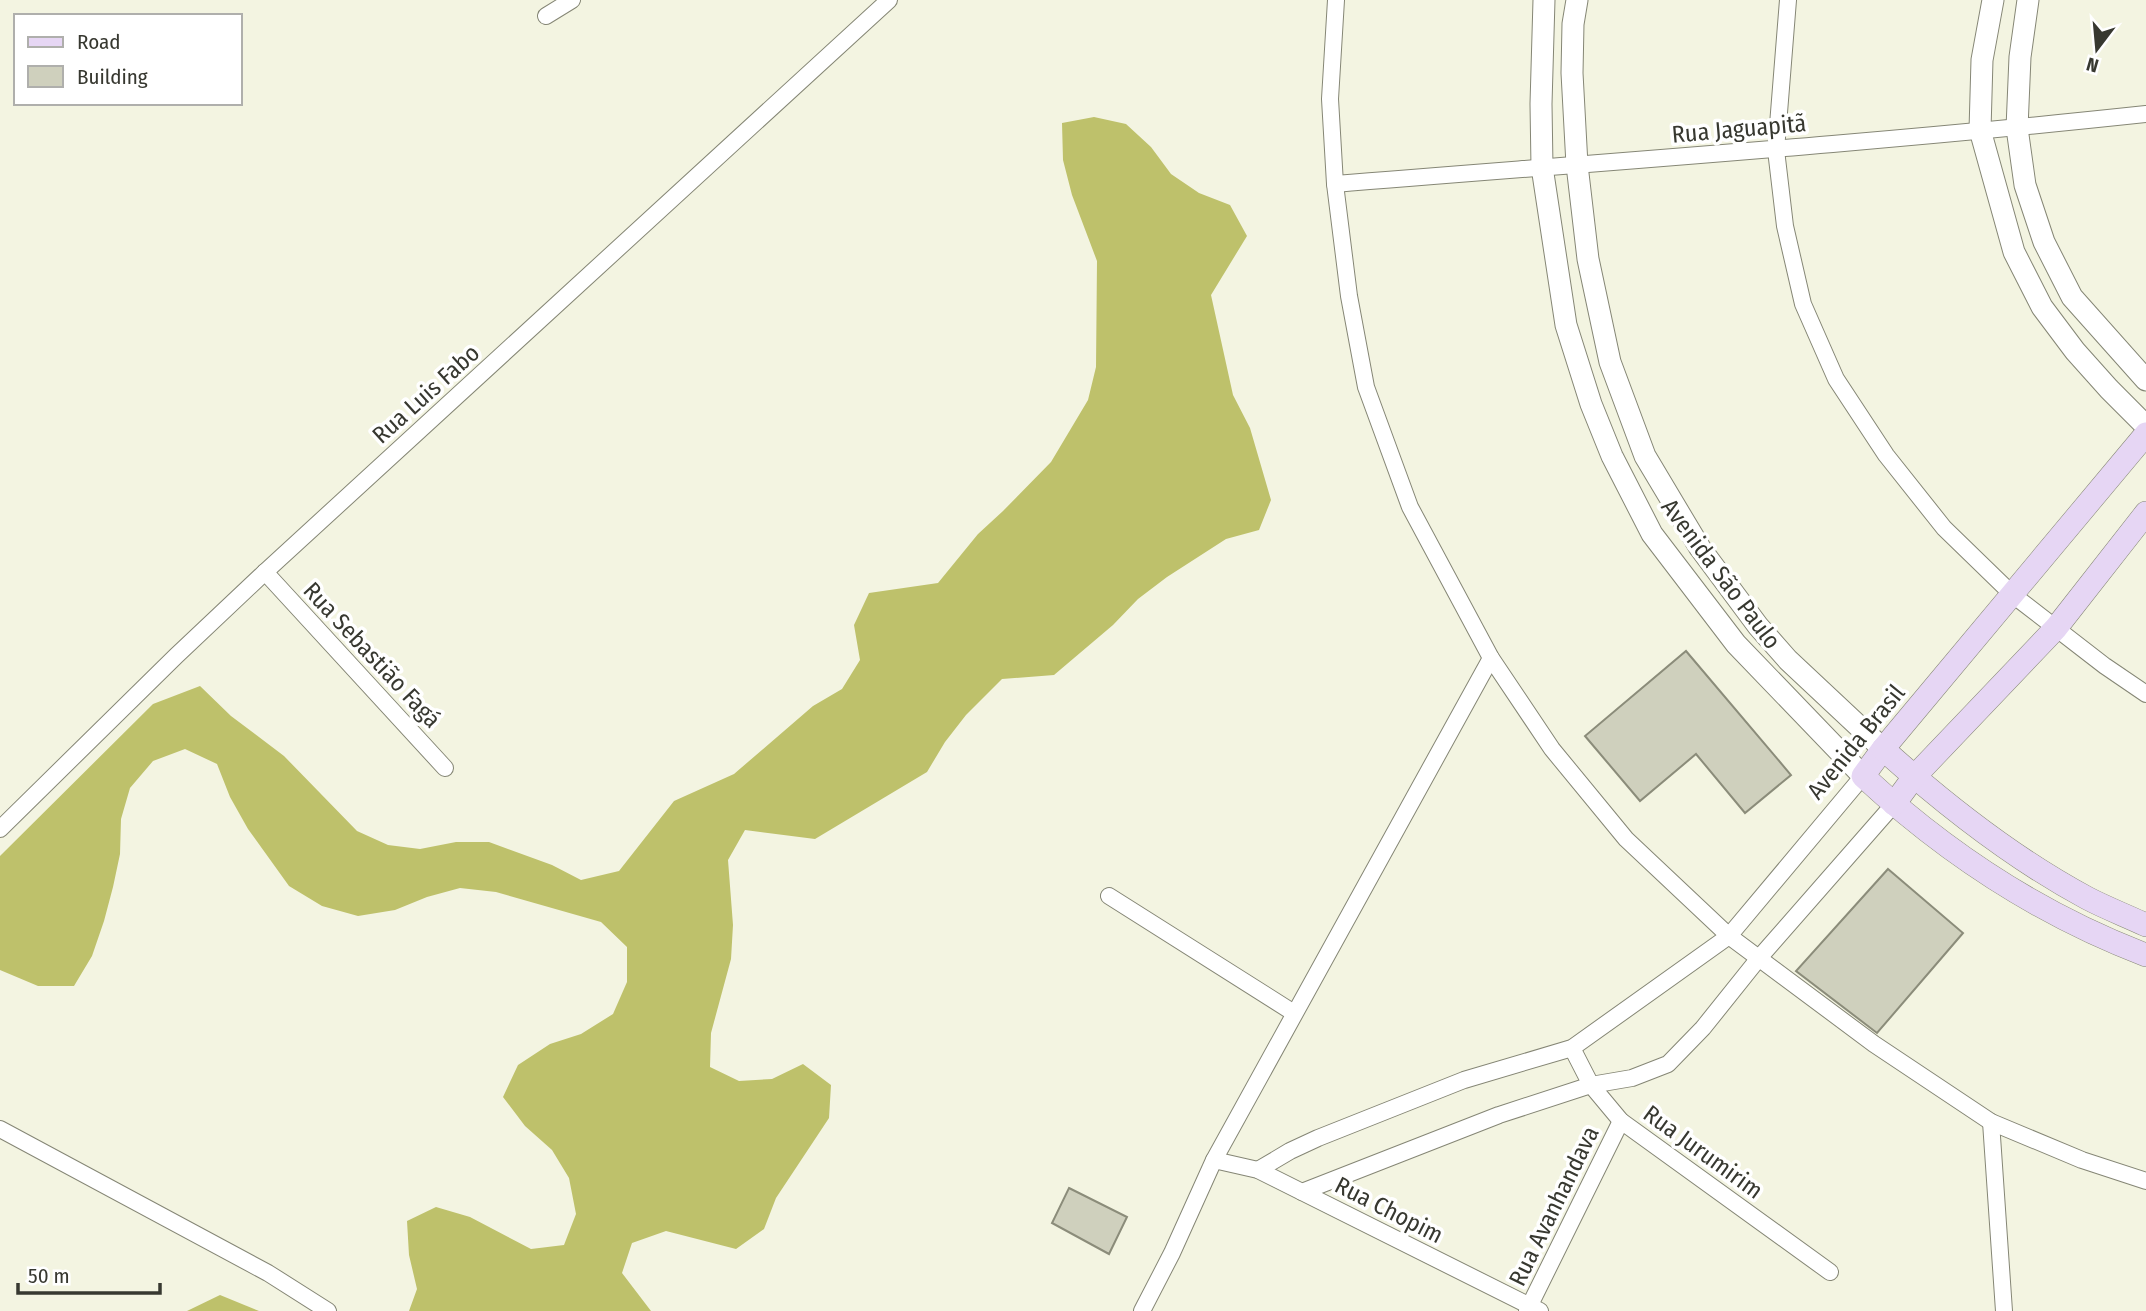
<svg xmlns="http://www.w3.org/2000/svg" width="2146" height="1311" font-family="'Fira Sans Condensed',sans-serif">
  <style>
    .forest { fill: #bec16b }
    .building { fill: #cfd0bd; stroke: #8b8c7a; stroke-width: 2 }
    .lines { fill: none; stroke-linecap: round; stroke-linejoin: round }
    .minor-casing { stroke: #858675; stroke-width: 18 }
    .tertiary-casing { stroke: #858675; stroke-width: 23 }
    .secondary-casing { stroke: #858675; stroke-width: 24 }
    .minor { stroke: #fff; stroke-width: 16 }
    .tertiary { stroke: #fff; stroke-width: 21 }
    .secondary { stroke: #e6d6f4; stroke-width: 23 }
    .labels { text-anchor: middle; stroke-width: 7; stroke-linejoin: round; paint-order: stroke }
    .street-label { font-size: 24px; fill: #373830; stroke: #fff }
  </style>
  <rect width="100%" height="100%" fill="#f3f4e1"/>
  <g class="forest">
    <path d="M1094,117L1126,124L1151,147L1171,174L1199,193L1230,205L1247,236L1211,295L1233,395L1250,428L1271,500L1259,530L1226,539L1167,577L1138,599L1113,625L1054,675L1002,679L966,715L945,742L927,772L815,839L745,830L728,860L733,925L731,959L711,1033L710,1067L739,1081L772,1079L803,1064L831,1085L829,1118L776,1198L764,1229L736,1249L666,1231L632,1243L622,1273L651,1311H409L417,1289L409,1255L407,1221L436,1207L470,1217L531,1249L564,1245L576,1214L569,1178L552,1150L525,1126L503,1097L518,1065L550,1044L581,1034L613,1014L627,982V947L601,922L496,892L460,888L427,897L395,910L358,916L322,906L289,886L248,829L230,797L217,764L185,749L153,761L130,788L121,819L120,854L113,887L104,921L92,956L74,986H38L0,970V856L153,704L200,686L231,716L284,756L357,831L388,845L420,849L456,842H489L552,865L581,880L619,871L674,801L734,774L813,706L842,689L860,660L854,625L869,593L938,583L978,534L1003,511L1051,462L1088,400L1096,367L1097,261L1072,195L1063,160L1062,123Z"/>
    <path d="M220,1295L259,1311H187Z"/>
  </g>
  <g class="building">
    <path d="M1686,651L1791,775L1745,813L1696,754L1640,801L1585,736Z"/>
    <path d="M1888,869L1963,933L1877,1033L1796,971Z"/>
    <path d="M1069,1188L1127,1217L1109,1254L1052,1223Z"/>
  </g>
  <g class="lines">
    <defs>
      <g id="minor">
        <path d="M1336,0L1330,99L1335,184L1349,296L1366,387L1410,507L1491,658L1552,749L1626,839L1729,936L1874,1044L1991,1122L2082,1160L2146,1181"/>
        <path d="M1788,0L1776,150L1785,226L1803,304L1836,379L1886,455L1944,528L2013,595L2105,666L2146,694"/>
        <path d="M546,16L572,0"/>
        <path d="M1335,184C1606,162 1876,143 2146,114"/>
        <path d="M265,572L445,768"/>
        <path d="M0,829L176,656L265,572L889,0"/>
        <path d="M1109,896L1294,1013"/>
        <path d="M1572,1048L1591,1085L1621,1121L1830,1272"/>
        <path d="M1991,1122L2004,1311"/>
        <path d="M0,1129L268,1273L328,1311"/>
        <path d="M1214,1160L1258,1170L1540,1311"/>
        <path d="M1258,1170L1290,1151L1318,1138L1464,1080L1572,1048L1729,936L1863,776"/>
        <path d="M1302,1192L1499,1115L1591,1085L1632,1078L1668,1064L1703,1028L1759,958L1894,804"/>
        <path d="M1142,1311L1172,1253L1214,1160L1491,658"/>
        <path d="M1527,1311L1621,1121"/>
      </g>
      <g id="tertiary">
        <path d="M1544,0L1541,104L1542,167L1566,325L1591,404L1612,456L1652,534L1736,644L1863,776"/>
        <path d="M1577,0L1573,24L1572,73L1577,165L1588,259L1610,362L1645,456L1700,548L1758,626L1788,660L1883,749"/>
        <path d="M1993,0L1982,60L1980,130L2014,252L2042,307L2075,351L2109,389L2146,426"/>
        <path d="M2028,0L2020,57L2017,128L2025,185L2044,242L2072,297L2146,380"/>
      </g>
      <g id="secondary">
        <path d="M2146,434L1883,749L1863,776C1945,852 2041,915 2146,955"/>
        <path d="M1883,749C1943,803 2016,860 2087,898C2106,908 2127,916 2146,925"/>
        <path d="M1894,804L1914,777L2056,628L2146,513"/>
      </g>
    </defs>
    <use href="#minor" class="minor-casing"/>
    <use href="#tertiary" class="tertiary-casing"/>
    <use href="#secondary" class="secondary-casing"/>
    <use href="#minor" class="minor"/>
    <use href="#tertiary" class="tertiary"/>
    <use href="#secondary" class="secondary"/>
  </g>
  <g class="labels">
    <g class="street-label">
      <text transform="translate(1739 129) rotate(-5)" y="8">Rua Jaguapitã</text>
      <text transform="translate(426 394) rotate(-42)" y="8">Rua Luis Fabo</text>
      <text transform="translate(1721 574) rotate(53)" y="8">Avenida São Paulo</text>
      <text transform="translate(372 655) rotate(47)" y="8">Rua Sebastião Fagá</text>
      <text transform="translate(1856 742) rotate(-51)" y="8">Avenida Brasil</text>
      <text transform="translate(1703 1152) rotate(36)" y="8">Rua Jurumirim</text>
      <text transform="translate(1554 1206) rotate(-64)" y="8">Rua Avanhandava</text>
      <text transform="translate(1389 1210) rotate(27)" y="8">Rua Chopim</text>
    </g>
  </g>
  <rect x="14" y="14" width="228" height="91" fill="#ffffff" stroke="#afafac" stroke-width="2"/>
  <rect x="28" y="37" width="35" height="10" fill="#e6d6f4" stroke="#afafac" stroke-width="2"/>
  <text x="77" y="49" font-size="21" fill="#373830">Road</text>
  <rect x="28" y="66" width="35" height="21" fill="#cfd0bd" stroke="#afafac" stroke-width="2"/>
  <text x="77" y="84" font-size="21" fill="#373830">Building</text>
  <g transform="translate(2097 49) rotate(196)" stroke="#ffffff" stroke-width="5" paint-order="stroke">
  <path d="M0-5L12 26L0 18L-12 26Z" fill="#373830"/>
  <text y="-10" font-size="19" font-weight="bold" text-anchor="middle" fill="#373830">N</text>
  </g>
  <path d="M18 1283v10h142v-10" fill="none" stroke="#373830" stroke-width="3.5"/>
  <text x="28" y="1283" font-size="21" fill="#373830" stroke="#ffffff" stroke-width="5" paint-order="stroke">50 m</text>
</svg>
